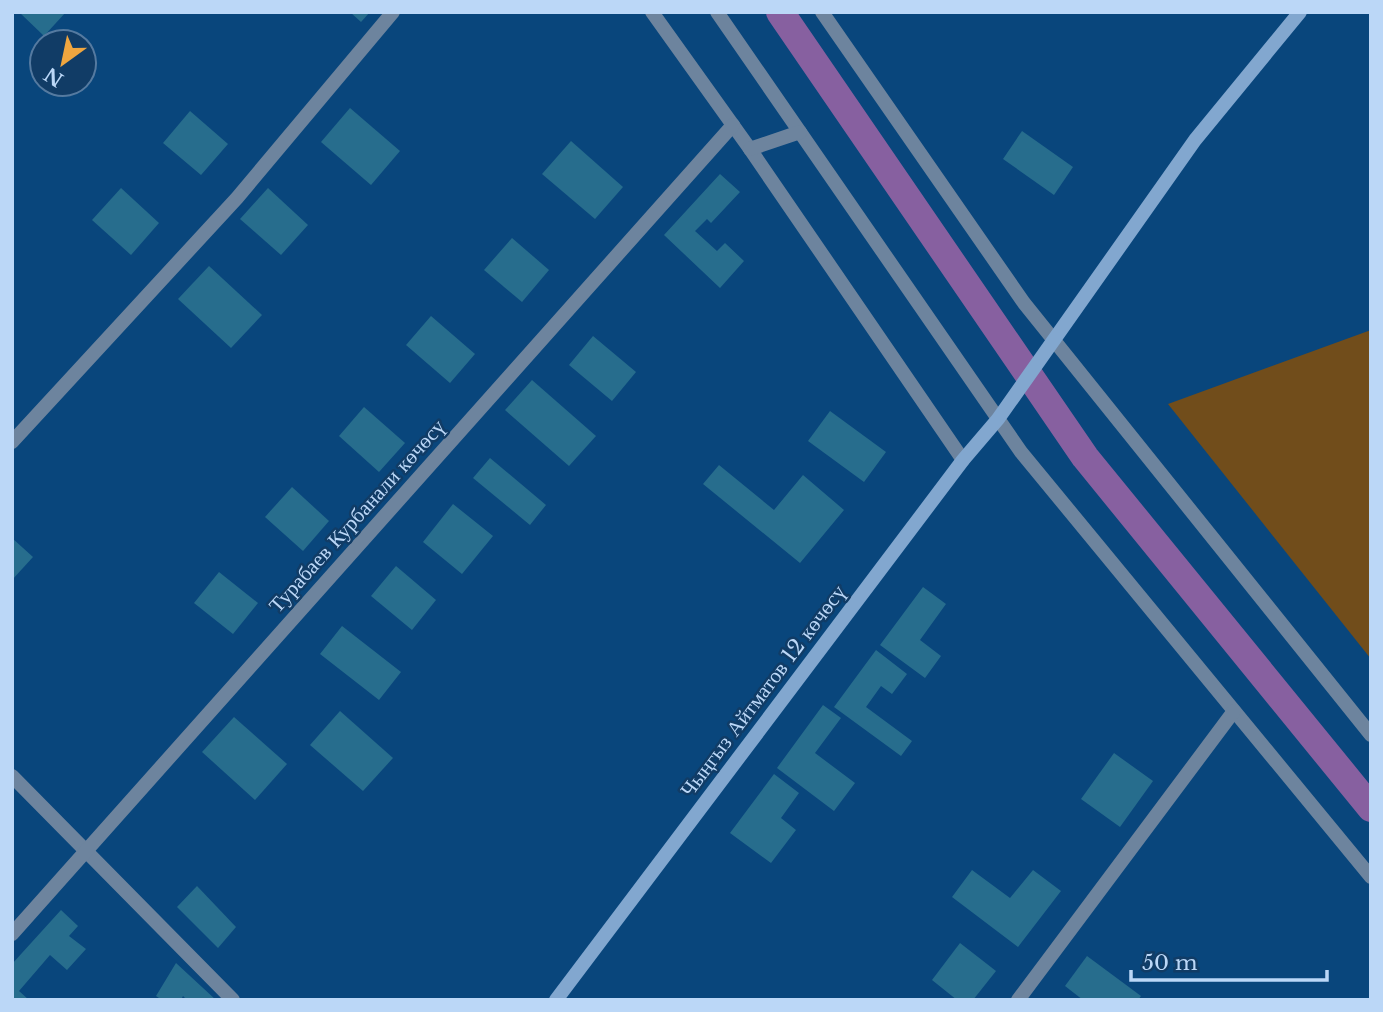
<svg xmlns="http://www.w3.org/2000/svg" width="1383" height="1012" font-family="'Libre Baskerville',serif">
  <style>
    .green { fill: #714d1b }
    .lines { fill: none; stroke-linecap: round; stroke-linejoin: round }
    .canal { stroke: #8760a0; stroke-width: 28 }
    .building { fill: #276d8d }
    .street { stroke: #6d849e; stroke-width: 14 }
    .secondary { stroke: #82a7cf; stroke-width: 14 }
    .labels { text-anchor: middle; stroke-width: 5; stroke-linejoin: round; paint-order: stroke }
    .street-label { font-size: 21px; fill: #bbd7f7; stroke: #113c66 }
  </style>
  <rect width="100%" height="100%" fill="#09467c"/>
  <path class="green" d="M1371,330V659L1168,404Z"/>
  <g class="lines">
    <path class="canal" d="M780,12L1085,457L1371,808"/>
  </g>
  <g class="building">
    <path d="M19,12H66L44,36Z"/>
    <path d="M350,12H370L361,22Z"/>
    <path d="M350,108L400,151L371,185L321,142Z"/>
    <path d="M190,111L228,144L201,175L163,143Z"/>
    <path d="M1022,131L1073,167L1054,195L1003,159Z"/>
    <path d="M571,141L623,187L595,219L542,174Z"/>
    <path d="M720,174L740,192L711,223L707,219L695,231L717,251L725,243L744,261L720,288L664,235Z"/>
    <path d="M121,188L159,223L131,255L92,220Z"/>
    <path d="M268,188L308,225L281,255L240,219Z"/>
    <path d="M512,238L549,270L522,302L484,270Z"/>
    <path d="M209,266L262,315L231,348L178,299Z"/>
    <path d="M431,316L475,354L450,383L406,345Z"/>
    <path d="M593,336L636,372L612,401L569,365Z"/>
    <path d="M532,380L596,436L569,466L505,410Z"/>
    <path d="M364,407L405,443L379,472L339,436Z"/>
    <path d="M830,411L886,452L864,482L808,441Z"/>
    <path d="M490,458L546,505L530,525L473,478Z"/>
    <path d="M719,465L774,510L803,475L844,510L800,563L703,484Z"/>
    <path d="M292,487L329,521L303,551L265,517Z"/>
    <path d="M453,504L493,536L462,574L423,542Z"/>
    <path d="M12,538L33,557L12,580Z"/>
    <path d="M396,566L436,600L412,630L371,596Z"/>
    <path d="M219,572L258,603L233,634L194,603Z"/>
    <path d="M923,587L946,604L920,640L941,656L925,678L880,645Z"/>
    <path d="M342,626L401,672L379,700L320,654Z"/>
    <path d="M876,650L907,674L892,694L881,686L866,707L912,741L901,756L834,707Z"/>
    <path d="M823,705L841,718L815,753L855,783L834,811L777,768Z"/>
    <path d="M340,711L393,758L363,791L310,745Z"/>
    <path d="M234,717L287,764L255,800L202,752Z"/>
    <path d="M1114,753L1153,781L1120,827L1081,799Z"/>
    <path d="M774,774L799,793L781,818L796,830L771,863L730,833Z"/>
    <path d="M972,870L1010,898L1033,870L1061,891L1018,947L952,897Z"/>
    <path d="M197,886L236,927L218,948L177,907Z"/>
    <path d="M61,910L78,926L69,936L86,949L67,970L50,955L19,991L29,1000H12V964Z"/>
    <path d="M960,943L996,971L973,1000H957L932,980Z"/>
    <path d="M1087,956L1141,996L1138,1000H1083L1065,986Z"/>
    <path d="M176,963L216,1000H187L183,996L181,1000H162L156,996Z"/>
  </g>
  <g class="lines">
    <g class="street">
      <path d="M652,12L750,149L963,460"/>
      <path d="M717,12L1021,452L1371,877"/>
      <path d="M822,12L1024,303L1371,735"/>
      <path d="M750,149L800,132"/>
      <path d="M12,442L237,198L393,12"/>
      <path d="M12,776L233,1000"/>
      <path d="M12,934L733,125"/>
      <path d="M1018,1000L1234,711"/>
    </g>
    <path class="secondary" d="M556,1000L963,460L998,419L1195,140L1300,12"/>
  </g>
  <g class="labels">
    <g class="street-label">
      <text transform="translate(357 516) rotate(-48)" y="7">Турабаев Курбанали көчөсү</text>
      <text transform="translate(763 691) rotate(-53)" y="7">Чыңгыз Айтматов 12 көчөсү</text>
    </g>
  </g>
  <rect width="1383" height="1012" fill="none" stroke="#bbd7f7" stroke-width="28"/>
  <g transform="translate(63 63) rotate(213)"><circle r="33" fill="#113c66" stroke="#557aa0" stroke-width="2"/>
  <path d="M0-5L12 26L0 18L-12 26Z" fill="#f0a63f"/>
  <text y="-10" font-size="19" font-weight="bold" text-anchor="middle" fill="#bbd7f7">N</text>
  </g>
  <path d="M1131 970v10h196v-10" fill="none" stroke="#bbd7f7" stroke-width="3.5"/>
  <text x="1142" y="970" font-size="21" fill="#bbd7f7" stroke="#113c66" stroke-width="5" paint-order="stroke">50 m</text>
</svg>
